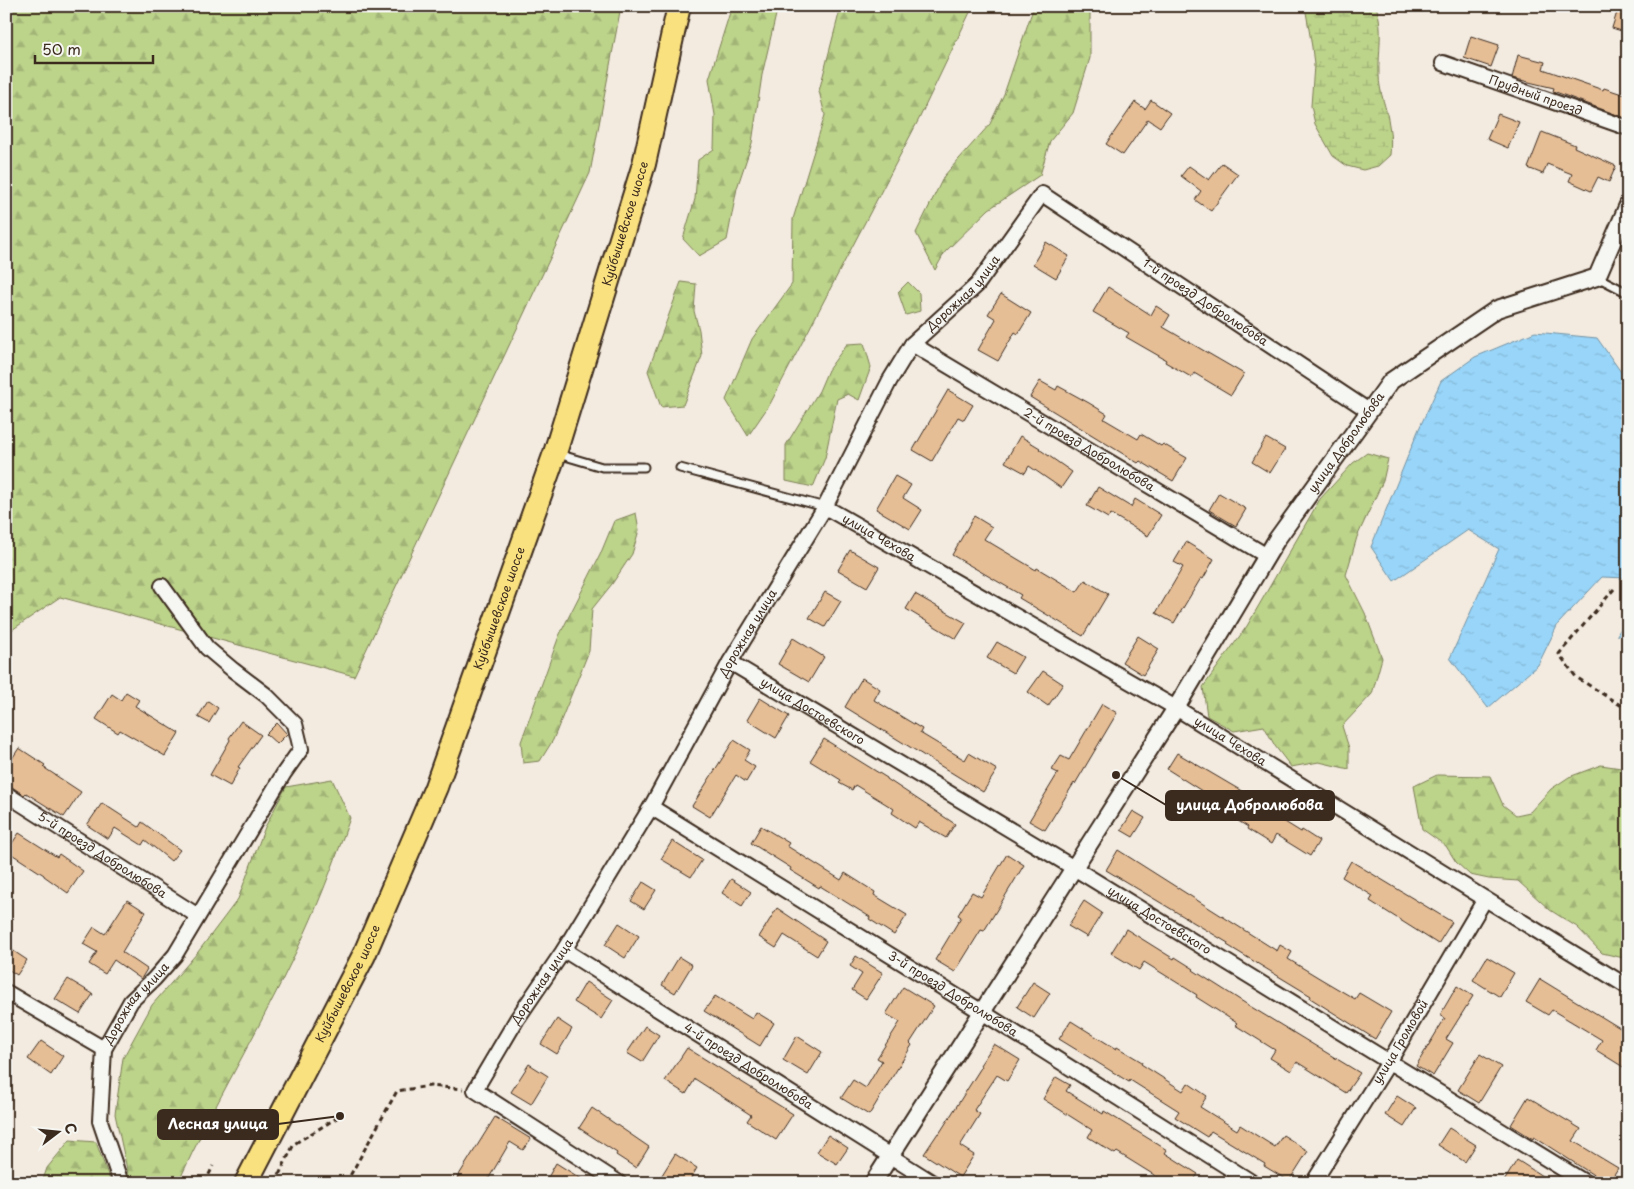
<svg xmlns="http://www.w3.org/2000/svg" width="1634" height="1189" font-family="'Playpen Sans',sans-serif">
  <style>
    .forest { fill: url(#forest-firs); stroke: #7c7e54 }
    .wetland { fill: url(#wetland-marsh); stroke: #7c7e54 }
    .water { fill: url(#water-ripples); stroke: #7391a1 }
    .building { fill: #e6be96; stroke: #3b2a1e }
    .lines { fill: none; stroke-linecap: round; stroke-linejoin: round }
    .service-casing { stroke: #3b2a1e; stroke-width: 11 }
    .minor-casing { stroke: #3b2a1e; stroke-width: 18 }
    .tertiary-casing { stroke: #3b2a1e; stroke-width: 20 }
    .trunk-casing { stroke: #3b2a1e; stroke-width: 26 }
    .path { stroke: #3b2a1e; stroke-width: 3; stroke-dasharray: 5 4; stroke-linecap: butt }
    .service { stroke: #f6f6f2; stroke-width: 7 }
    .minor { stroke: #f6f6f2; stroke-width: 14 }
    .tertiary { stroke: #f6f6f2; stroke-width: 16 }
    .trunk { stroke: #fae180; stroke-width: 22 }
    .labels { text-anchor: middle; stroke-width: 5; stroke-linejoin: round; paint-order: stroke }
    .street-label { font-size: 12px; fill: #3b2a1e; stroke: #f6f6f2 }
    .leader { fill: none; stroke: #3b2a1e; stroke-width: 2 }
    .callout-dot { fill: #3b2a1e; stroke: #f6f6f2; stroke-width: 2 }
    .callout { fill: #3b2a1e; stroke: #3b2a1e; stroke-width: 2 }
    .callout-label { font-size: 14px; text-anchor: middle; font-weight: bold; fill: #fff }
  </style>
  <defs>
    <pattern id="forest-firs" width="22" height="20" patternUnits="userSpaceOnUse" patternTransform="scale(1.25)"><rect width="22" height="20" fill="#bcd38a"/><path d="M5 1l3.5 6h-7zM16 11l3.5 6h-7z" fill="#a2b577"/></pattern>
    <pattern id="wetland-marsh" width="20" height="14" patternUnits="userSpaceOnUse" patternTransform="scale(1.25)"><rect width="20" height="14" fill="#bcd38a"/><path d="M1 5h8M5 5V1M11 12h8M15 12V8" fill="none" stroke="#a2b577"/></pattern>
    <pattern id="water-ripples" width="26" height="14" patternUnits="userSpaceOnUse" patternTransform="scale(1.25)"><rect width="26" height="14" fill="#98d5f9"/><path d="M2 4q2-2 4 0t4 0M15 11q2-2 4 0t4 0" fill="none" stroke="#84b7d5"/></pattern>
  </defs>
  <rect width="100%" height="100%" fill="#f3ebe0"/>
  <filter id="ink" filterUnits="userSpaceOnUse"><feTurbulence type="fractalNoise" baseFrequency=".02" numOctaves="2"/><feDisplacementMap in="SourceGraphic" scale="10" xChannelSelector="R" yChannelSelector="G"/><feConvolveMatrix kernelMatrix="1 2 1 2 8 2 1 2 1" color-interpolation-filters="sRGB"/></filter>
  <g filter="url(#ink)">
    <g class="forest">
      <path d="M6,6H621L590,173L354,676L60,597L6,634Z"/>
      <path d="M732,6H778L762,75L752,143L737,188L727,240L699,256L683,239L695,199L698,160L714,149L715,115L709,79Z"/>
      <path d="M841,6H973L919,119L770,404L748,436L726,400L752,339L792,284L793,219L825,115L819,91Z"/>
      <path d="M1034,6H1090V58L1073,113L1050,141L1040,175L989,209L945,252L935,270L916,233L944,176L990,124L1004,94Z"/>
      <path d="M681,282L696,284L694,311L699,330L702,356L683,405L661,407L648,371Z"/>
      <path d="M908,282L919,293L920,311L906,315L898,292Z"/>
      <path d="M864,343L871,367L859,400L848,394L837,399L825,458L813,487L786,481V445L819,391L828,370L847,344Z"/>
      <path d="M1367,453L1388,459L1383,481L1357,537L1346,575L1365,613L1382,658L1372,694L1342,726L1349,748V769L1319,762L1291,767L1275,746L1264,726L1234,731L1207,716L1203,687L1247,626L1320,499L1353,463Z"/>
      <path d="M636,513L639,530L632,554L612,584L592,609L589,651L553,740L540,761L523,763L521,742L559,636L600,555L614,521Z"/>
      <path d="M1601,765L1628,769V776L1625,783L1628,796V959L1602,953L1577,927L1550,910L1518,881L1489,879L1470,875L1456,862L1446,846L1422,829L1414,786L1437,775L1490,776L1503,805L1516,815L1530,812L1551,789L1569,777Z"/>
      <path d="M332,779L350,818C334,863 317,909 296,952C259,1030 214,1104 178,1183H130L115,1114L123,1058L152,1005L198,952L238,899L265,827L286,787Z"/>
      <path d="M70,1140L96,1142L111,1183H42L47,1168Z"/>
    </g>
    <path class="wetland" d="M1303,6H1376C1384,28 1378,53 1379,75C1379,93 1387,108 1389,125C1391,135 1391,145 1390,155L1378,166L1363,170L1347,166L1333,156L1315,124L1311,106L1314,65L1312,47L1306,12Z"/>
    <g class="water">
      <path d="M1535,332L1597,338L1628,382V578L1602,577L1558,624L1538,665L1488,708L1450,658L1499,549L1468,530L1394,581L1371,547L1418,431L1441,381L1475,357Z"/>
      <path d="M1628,616V637L1617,635Z"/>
    </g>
    <g class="building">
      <path d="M1619,6H1628V33L1612,28Z"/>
      <path d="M1471,36L1499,45L1491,67L1464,58Z"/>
      <path d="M1518,55L1545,62L1543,69L1603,90L1604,88L1628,96V119L1553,91L1554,88L1512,78Z"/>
      <path d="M1151,100L1170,113L1160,127L1148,119L1123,155L1106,144L1135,102L1145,109Z"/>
      <path d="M1498,114L1519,122L1508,148L1487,139Z"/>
      <path d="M1542,132L1575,145L1574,147L1616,166L1609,182L1598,177L1591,191L1569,181L1572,174L1547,164L1543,174L1528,168Z"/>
      <path d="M1222,163L1238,174L1211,211L1195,200L1201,191L1181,176L1189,166L1209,180Z"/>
      <path d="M1046,242L1069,256L1056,278L1033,264Z"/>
      <path d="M1108,287L1151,315L1156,306L1170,315L1163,327L1244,374L1231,395L1194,373L1191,377L1165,362L1166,360L1126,337L1129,333L1093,312Z"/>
      <path d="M1001,294L1031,313L1018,334L1015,332L998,361L978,350L996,319L988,314Z"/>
      <path d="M1040,381L1056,390L1058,386L1089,403L1107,414L1104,419L1138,439L1141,434L1161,446L1163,444L1187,458L1173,481L1140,461L1138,463L1030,397Z"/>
      <path d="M948,390L973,405L964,420L958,417L932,461L913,450Z"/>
      <path d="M1020,436L1040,448L1039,449L1072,472L1061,488L1029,466L1025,473L1005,462Z"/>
      <path d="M1266,438L1285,449L1270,473L1252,462Z"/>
      <path d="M895,476L911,485L903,498L922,510L910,529L876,509Z"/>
      <path d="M1098,487L1131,507L1135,499L1161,515L1148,536L1111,514L1108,518L1087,506Z"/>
      <path d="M1219,493L1246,509L1236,526L1209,510Z"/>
      <path d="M974,516L992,527L984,539L1036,570L1037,568L1077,592L1085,580L1108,594L1083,636L1019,598L1021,595L952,555Z"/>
      <path d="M1186,542L1214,559L1203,579L1201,578L1174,623L1156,613L1183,567L1174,562Z"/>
      <path d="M850,550L879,567L867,587L838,570Z"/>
      <path d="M825,592L841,601L825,627L809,618Z"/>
      <path d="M915,594L966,623L956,639L906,609Z"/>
      <path d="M1138,636L1159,649L1143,675L1122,662Z"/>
      <path d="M793,638L824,657L809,682L778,664Z"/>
      <path d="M997,642L1023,657L1013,673L987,658Z"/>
      <path d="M1043,671L1063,684L1048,706L1028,692Z"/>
      <path d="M862,678L880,689L874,700L922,729L920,733L965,760L969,753L997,770L983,792L845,707Z"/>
      <path d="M126,692L139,700L135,706L179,733L165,756L120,730L118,733L96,719L112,694L121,700Z"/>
      <path d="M760,698L789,716L776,738L747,720Z"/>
      <path d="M208,701L218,708L209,723L198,717Z"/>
      <path d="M1102,704L1117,713L1075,784L1074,783L1045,830L1029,821L1058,773L1052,770L1061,756L1069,760Z"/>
      <path d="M241,721L261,735L238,767L240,768L230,786L210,775L230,740L229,738Z"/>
      <path d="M277,723L287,734L277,744L266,734Z"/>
      <path d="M824,739L887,778V779L955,824L946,838L919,822L915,828L892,813L894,809L855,785L852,790L839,783L841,780L810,761Z"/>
      <path d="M734,740L750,750L744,760L755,767L746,782L736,775L710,817L692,806Z"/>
      <path d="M19,748L45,765L43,767L81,792L64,817L26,793L24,795L6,783V768Z"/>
      <path d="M1177,753L1245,793L1243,796L1301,832L1302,830L1319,841L1310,856L1276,835L1271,844L1247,829L1248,827L1201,798L1205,793L1167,769Z"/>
      <path d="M102,803L139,827L142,822L180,850L171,861L145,840L142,845L115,828L108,839L87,825Z"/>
      <path d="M1133,811L1145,818L1133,837L1121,830Z"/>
      <path d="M761,826L789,843L787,846L841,880L845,873L875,892L874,895L907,915L894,935L869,919L870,917L820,886L819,888L790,870L791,868L751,843Z"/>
      <path d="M19,833L57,857L59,854L83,871L68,893L44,876V875L7,851Z"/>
      <path d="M672,841L702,860L691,877L661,859Z"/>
      <path d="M1118,850L1277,951L1280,945L1292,952L1288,959L1321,979L1355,999L1359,993L1391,1012L1375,1039L1310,998L1311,996L1227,945L1228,943L1106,870Z"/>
      <path d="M1007,854L1024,865L984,931L981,930L955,972L935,960L961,917L958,915L972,892L981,897Z"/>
      <path d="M1351,861L1452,922L1438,944L1370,901L1373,896L1342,877Z"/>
      <path d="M731,879L751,892L742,906L722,893Z"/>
      <path d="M643,882L656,890L644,909L631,901Z"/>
      <path d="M127,900L146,912L122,952L147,969L141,979L114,960L105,974L89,964L97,952L83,944L94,927L105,934Z"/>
      <path d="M1084,901L1102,913L1087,937L1068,926Z"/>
      <path d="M777,908L826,941L817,956L784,935L776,948L759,937Z"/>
      <path d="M619,923L639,936L625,958L605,945Z"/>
      <path d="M1126,929L1174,959L1175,957L1194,969L1193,970L1248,1005L1360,1073L1346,1093L1297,1062L1291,1071L1270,1058L1275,1050L1235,1025L1237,1023L1196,997L1197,995L1144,962L1139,970L1111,953Z"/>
      <path d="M6,946L27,960L17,975L6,968Z"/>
      <path d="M856,956L883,973L866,999L852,990L862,974L850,966Z"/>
      <path d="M679,957L692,965L675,993L662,985Z"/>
      <path d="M1487,957L1514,973L1500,997L1473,980Z"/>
      <path d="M68,979L93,994L80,1014L55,999Z"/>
      <path d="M1540,979L1628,1033V1070L1596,1050L1602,1040L1552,1010L1548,1015L1526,1002Z"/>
      <path d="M586,982L613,1000L601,1019L574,1002Z"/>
      <path d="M1033,982L1050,993L1034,1018L1017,1007Z"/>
      <path d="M1457,986L1473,996L1446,1039L1453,1043L1433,1076L1416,1066L1445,1018L1440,1015Z"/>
      <path d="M903,987L934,1006L910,1043L912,1045L869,1115L841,1098L853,1080L866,1088L882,1061L877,1058L900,1022L886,1014Z"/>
      <path d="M715,996L752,1019L756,1012L774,1023L760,1046L704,1011Z"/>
      <path d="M557,1019L572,1029L557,1054L541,1044Z"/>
      <path d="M1071,1021L1116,1049L1117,1047L1142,1062L1141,1064L1183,1091L1188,1083L1207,1096L1200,1107L1237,1130L1240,1125L1275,1147L1283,1135L1308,1151L1289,1181L1264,1166L1265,1164L1211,1131L1207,1137L1175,1117L1179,1111L1130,1080L1129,1082L1059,1039Z"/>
      <path d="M645,1026L659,1035L642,1062L627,1053Z"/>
      <path d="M797,1036L822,1052L808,1075L783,1060Z"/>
      <path d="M41,1041L63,1056L51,1075L28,1059Z"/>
      <path d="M994,1044L1020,1060L1007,1081L997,1075L974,1110L980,1114L960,1146L974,1155L960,1177L924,1154L938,1133L939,1134L982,1066L980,1065Z"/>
      <path d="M687,1048L793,1114L776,1140L747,1121L751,1115L695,1079L686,1094L665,1081Z"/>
      <path d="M1480,1054L1501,1067L1479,1103L1458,1090Z"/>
      <path d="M529,1064L548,1076L531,1104L511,1092Z"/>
      <path d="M1056,1077L1070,1085L1066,1091L1103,1114L1104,1111L1167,1150L1165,1153L1198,1174L1192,1183H1167L1117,1152L1115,1154L1088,1137L1092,1130L1043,1099Z"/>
      <path d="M1397,1096L1416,1108L1404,1127L1385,1115Z"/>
      <path d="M1528,1097L1581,1129L1573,1141L1618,1168L1609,1183H1606L1534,1137L1533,1139L1511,1125Z"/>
      <path d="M592,1108L649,1147L636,1168L616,1155L617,1153L579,1128Z"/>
      <path d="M495,1117L531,1139L523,1150L510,1142L486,1183H454Z"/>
      <path d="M1449,1128L1476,1145L1465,1162L1438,1145Z"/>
      <path d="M828,1135L848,1148L837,1164L817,1152Z"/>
      <path d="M675,1154L697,1168L688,1183H657Z"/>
      <path d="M1517,1160L1553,1183H1503Z"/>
      <path d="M556,1163L588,1183H545Z"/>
    </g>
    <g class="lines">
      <defs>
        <g id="service">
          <path d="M1597,277L1628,293"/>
          <path d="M558,454L602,467H644"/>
          <path d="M680,468L825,507"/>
        </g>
        <g id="minor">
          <path id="s1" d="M1443,63L1628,128"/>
          <path id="s2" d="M912,344L1267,556"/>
          <path id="s3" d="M825,507L1176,708L1628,987"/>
          <path id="s4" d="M730,662L1074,868L1586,1183"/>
          <path id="s5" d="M6,794L198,916"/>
          <path id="s6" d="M651,807L982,1012L1253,1183"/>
          <path id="s7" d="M564,950L933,1183"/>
          <path d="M6,992L104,1049"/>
          <path id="s8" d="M121,1183L100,1121L104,1049L131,1001L154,979L175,955L284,773L301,749L295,724L266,695L233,670L207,648L162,586"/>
          <path id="s9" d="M619,1183L475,1090L517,1019L564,950L651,807L730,662L825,507L890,380L912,344L977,285L1042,194L1369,411"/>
          <path id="s10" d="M1313,1183L1389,1062L1485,899"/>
        </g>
        <g id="tertiary">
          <path id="s11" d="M873,1183L1176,708L1277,539L1391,381L1497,309L1597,277L1628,205"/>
        </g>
        <g id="trunk">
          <path id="s12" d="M246,1183L364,955L436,787L555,453L644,164L679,6"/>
        </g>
      </defs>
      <use href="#service" class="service-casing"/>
      <use href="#minor" class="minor-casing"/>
      <use href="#tertiary" class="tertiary-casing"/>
      <use href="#trunk" class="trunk-casing"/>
      <g class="path">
        <path d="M1614,589L1559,654L1576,677L1628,710"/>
        <path d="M205,1183L213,1166"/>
        <path d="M275,1183L294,1144L340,1116"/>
        <path d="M346,1183L397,1091L430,1086L463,1089"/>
      </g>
      <use href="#service" class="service"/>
      <use href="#minor" class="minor"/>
      <use href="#tertiary" class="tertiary"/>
      <use href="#trunk" class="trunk"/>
    </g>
  </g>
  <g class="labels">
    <g class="street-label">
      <text dy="4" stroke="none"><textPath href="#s1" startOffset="98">Прудный проезд</textPath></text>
      <text dy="4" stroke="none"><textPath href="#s12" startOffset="1034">Куйбышевское шоссе</textPath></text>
      <text dy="4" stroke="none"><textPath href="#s9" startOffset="1109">Дорожная улица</textPath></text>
      <text dy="4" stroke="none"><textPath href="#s9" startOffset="1432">1-й проезд Добролюбова</textPath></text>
      <text dy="4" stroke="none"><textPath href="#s11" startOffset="879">улица Добролюбова</textPath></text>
      <text dy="4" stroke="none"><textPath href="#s2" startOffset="206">2-й проезд Добролюбова</textPath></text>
      <text dy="4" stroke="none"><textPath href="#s3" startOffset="62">улица Чехова</textPath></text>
      <text dy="4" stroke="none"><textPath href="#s12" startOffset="629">Куйбышевское шоссе</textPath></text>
      <text dy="4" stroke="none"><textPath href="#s9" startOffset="704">Дорожная улица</textPath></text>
      <text dy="4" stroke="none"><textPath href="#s4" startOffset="96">улица Достоевского</textPath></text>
      <text dy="4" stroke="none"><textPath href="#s3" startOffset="468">улица Чехова</textPath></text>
      <text dy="4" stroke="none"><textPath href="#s5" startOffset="114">5-й проезд Добролюбова</textPath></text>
      <text dy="4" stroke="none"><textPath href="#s4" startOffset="501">улица Достоевского</textPath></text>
      <text dy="4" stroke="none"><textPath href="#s9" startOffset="299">Дорожная улица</textPath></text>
      <text dy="4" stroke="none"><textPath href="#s12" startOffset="224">Куйбышевское шоссе</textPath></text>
      <text dy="4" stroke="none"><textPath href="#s6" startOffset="355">3-й проезд Добролюбова</textPath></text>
      <text dy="4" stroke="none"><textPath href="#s8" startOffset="194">Дорожная улица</textPath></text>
      <text dy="4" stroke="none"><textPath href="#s10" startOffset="166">улица Громовой</textPath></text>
      <text dy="4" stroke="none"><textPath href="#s7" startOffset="218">4-й проезд Добролюбова</textPath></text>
    </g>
  </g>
  <path class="leader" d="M1116 775L1166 805M340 1116L278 1124"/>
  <g class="callout-dot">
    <circle cx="1116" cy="775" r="5"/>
    <circle cx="340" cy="1116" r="5"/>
  </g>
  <g class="callout">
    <rect x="1166" y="791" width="168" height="29" rx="5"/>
    <rect x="158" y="1110" width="120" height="29" rx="5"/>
  </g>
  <g class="callout-label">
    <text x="1250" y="810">улица Добролюбова</text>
    <text x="218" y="1129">Лесная улица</text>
  </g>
  <rect width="1634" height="1189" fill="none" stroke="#f6f6f2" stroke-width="25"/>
  <rect x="12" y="12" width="1609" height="1164" fill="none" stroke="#3b2a1e" stroke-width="2" filter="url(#ink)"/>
  <g transform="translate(58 1132) rotate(74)" stroke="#f6f6f2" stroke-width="4" paint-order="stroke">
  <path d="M0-4L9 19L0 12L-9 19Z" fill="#3b2a1e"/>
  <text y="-8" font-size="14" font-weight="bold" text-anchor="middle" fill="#3b2a1e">С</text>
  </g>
  <path d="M35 55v8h118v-8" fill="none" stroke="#3b2a1e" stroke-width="2.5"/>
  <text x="42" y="55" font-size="15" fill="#3b2a1e" stroke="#f6f6f2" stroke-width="4" paint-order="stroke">50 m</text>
</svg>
